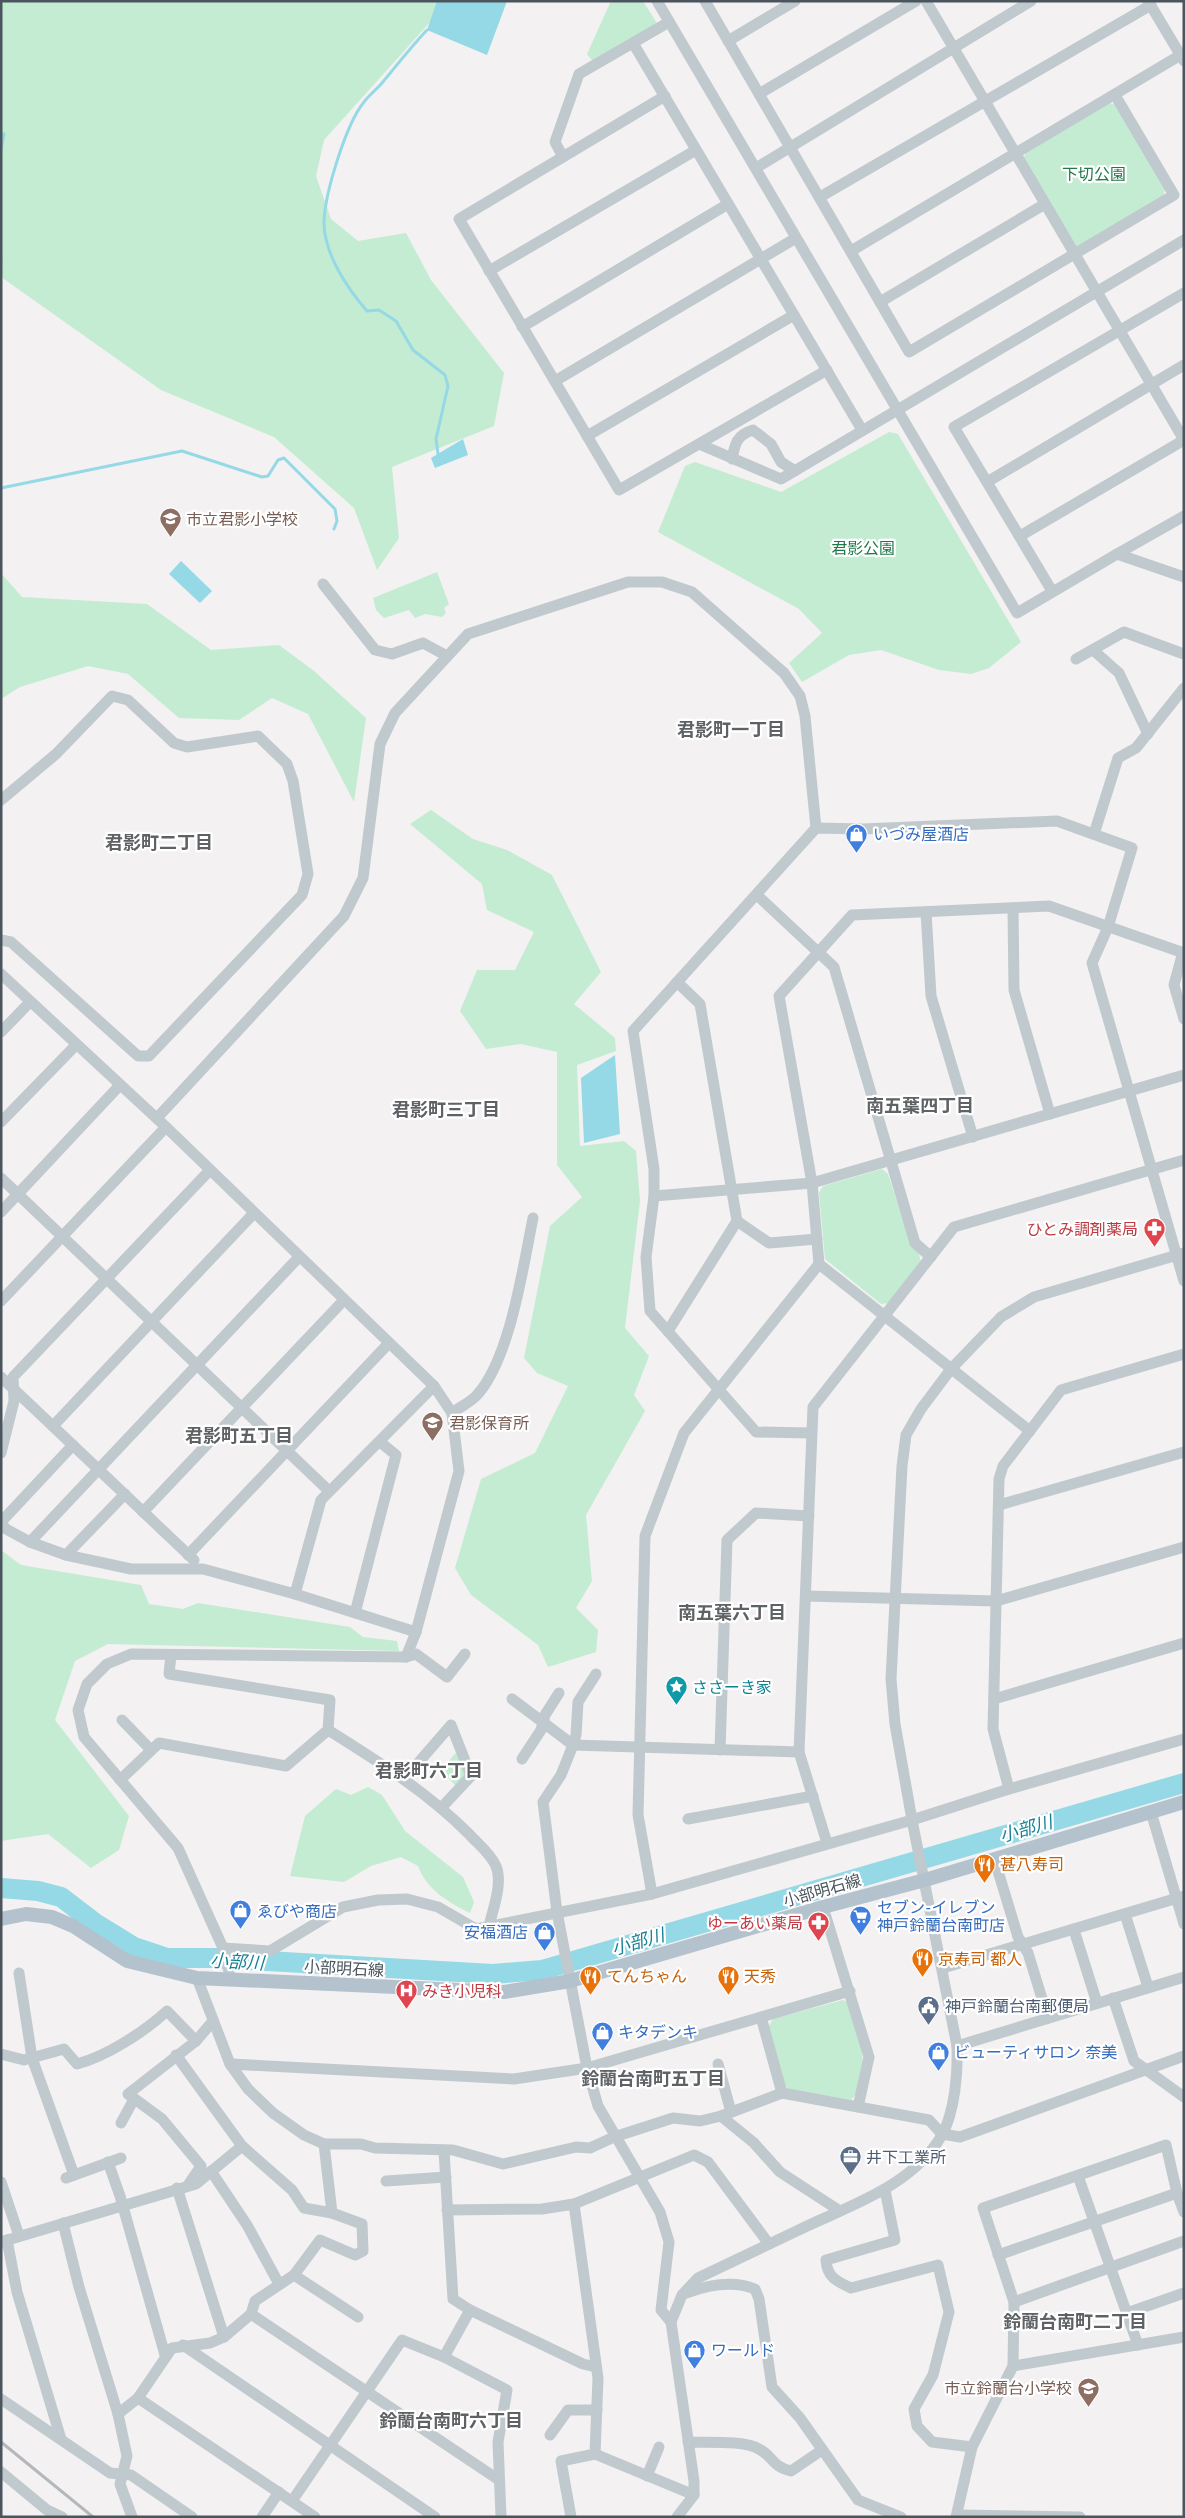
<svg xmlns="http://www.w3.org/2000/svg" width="1185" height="2518" font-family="'Varela Round','Noto Sans JP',sans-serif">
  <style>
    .green { fill: #c4ecd2 }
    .water { fill: #95d9e6 }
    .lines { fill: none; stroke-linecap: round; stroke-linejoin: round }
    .stream { stroke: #95d9e6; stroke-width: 3 }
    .river { stroke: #95d9e6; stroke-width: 20 }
    .minor { stroke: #c0c9ce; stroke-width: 11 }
    .major { stroke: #b3c2cd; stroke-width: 14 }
    .rail { stroke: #b4b7bb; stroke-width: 3 }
    .labels { text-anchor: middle; stroke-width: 4.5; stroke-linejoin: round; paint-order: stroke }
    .park-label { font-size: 16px; fill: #1f7a48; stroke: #fff }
    .education-label { font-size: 16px; fill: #785e54; stroke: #fff; text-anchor: start }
    .shop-label { font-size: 16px; fill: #366cbe; stroke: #fff; text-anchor: start }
    .health-label { font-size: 16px; fill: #be3a42; stroke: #fff; text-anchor: end }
    .culture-label { font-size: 16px; fill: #0d838f; stroke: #fff; text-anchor: start }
    .food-label { font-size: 16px; fill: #c56008; stroke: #fff; text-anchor: start }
    .street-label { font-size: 16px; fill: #4a555d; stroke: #fff }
    .service-label { font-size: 16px; fill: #4e5e75; stroke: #fff; text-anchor: start }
    .neighbourhood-label { font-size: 18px; font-weight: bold; fill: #5e6265; stroke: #fff }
    .water-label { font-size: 18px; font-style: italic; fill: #178194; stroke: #fff }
  </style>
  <rect width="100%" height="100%" fill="#f3f1f1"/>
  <g class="green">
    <path d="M1,1H439L432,20L324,140L316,176L331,219L358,241L406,233L431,280L504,373L494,426L392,467L399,538L377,570L354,508L274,437L161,390L1,277Z"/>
    <path d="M611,1H643L658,25L594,63L587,54Z"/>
    <path d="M1109,103L1117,105L1165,189L1163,198L1081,247L1073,245L1023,159L1026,153Z"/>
    <path d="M889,432L898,434L1021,642L989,668L971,674L939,670L881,650L849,655L802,682L789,663L822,633L799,609L658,532L685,466L695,462L781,492Z"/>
    <path d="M437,572L449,604L444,608L446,613L442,617L425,614L415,618L409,610L384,618L376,610L373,598Z"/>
    <path d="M1,573L22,597L147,604L211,650L279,645L314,671L366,718L354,802L308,714L272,698L239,720L179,718L128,674L88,666L20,687L1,699Z"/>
    <path d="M431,810L473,839L507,850L552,875L601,972L574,1004L615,1038L616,1051L577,1065L580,1146L624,1141L636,1151L640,1201L625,1328L649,1356L634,1395L645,1411L586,1515L592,1581L576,1608L598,1630L596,1652L548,1667L538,1645L471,1595L455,1568L481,1479L535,1453L568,1386L537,1373L524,1358L550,1226L582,1197L557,1165V1052L521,1044L486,1049L460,1011L477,970H515L534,932L487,910L482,884L410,824Z"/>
    <path d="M882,1169L888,1174L911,1245L919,1253L921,1264L889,1303L881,1304L825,1259L819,1193L823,1186Z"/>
    <path d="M1,1550L21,1565L141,1585L149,1604L183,1609L198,1603L350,1627L363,1637L397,1641L399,1651L108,1644L75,1661L55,1720L129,1816L119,1850L91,1868L48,1834L1,1841Z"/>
    <path d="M456,1753L465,1770V1777L456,1786L440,1770Z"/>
    <path d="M368,1787L382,1795L405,1831L463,1877L474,1902L470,1913C448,1902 427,1890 418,1866L401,1857L371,1866L344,1882L290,1876L305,1816L336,1789L351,1795Z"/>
    <path d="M843,2000L849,2003C857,2032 875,2075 851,2100L790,2090L784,2085L767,2029L773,2019Z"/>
  </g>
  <g class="water">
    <path d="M437,1H507L487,55L427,30Z"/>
    <path d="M463,439L468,455L435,468L431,458Z"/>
    <path d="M181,561L212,591L200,603L169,574Z"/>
    <path d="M615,1055L620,1134L584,1143L581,1078Z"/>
  </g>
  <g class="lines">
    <g class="stream">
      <path d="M427,30C411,47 397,65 382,83C377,89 369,95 364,102C346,124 324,195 324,224C325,255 347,288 367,311L379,310L396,321L413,350L445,375L448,386L436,439L438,454"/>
      <path d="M1,133L4,134L1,150"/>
      <path d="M1,257V262"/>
      <path d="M1,488L182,451L262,477L268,476L278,460L284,458L335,509L337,521L334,529"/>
    </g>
    <path class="river" d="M1,1888L38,1891L61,1897L95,1923L134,1947L167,1958H215L493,1974L542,1970L1184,1783"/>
    <g class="minor">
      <path d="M657,1L1017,613L1117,554L1184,577"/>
      <path d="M705,1L909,352L1174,195L1115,95"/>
      <path d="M926,1L1184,440L1020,536"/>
      <path d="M1148,1L1184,61"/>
      <path d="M728,41L795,1"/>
      <path d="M633,43L862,430"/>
      <path d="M759,94L916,1"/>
      <path d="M665,96L459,219L619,490L827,370"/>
      <path d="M563,157L555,142L579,74L669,22"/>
      <path d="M756,168L1031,1"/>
      <path d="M820,197L1151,5"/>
      <path d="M851,251L1184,53"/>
      <path d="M489,271L696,150"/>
      <path d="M880,302L1045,204"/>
      <path d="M522,327L728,204"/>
      <path d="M555,381L796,238"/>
      <path d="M587,436L794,315"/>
      <path d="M699,444L781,479L1184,240"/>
      <path d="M732,459C735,443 737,435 753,430L771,444L781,462L795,471"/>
      <path d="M987,482L1184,365"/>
      <path d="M1117,554L1184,516"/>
      <path d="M323,584L375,650L392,654L423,643L447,656"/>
      <path d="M1052,591L954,427L1184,293"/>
      <path d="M1093,650L1119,673L1148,734"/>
      <path d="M1076,659L1124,632L1184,654"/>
      <path d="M1,800L56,754L112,696L128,700L174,743L187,747L258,736L287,764L293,781L308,874L302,895L149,1056H138L11,942L1,940"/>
      <path d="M1094,834L1118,758L1136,748L1184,688"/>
      <path d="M757,895L834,967L915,1243L931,1257"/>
      <path d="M1013,908L1014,990L1050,1114"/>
      <path d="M926,912L931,996L973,1137"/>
      <path d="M1183,952L1174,985L1184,1019"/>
      <path d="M1,974L166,1127L434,1386L452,1413L459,1471L416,1632L406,1657L131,1654L107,1664L87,1684L78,1710L84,1737L178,1848L223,1948L231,1980"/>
      <path d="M1,1032L30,1002"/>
      <path d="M157,1118L344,916L363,878L380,744L395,713L468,634L628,582H662L692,592L784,673L800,696L805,716L816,828"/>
      <path d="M1,1122L76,1045"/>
      <path d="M1,1178L328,1490"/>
      <path d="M654,1196L812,1183L1184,1075"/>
      <path d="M1,1212L120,1085"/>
      <path d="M737,1221L769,1243L817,1239"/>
      <path d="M1,1301L166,1127"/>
      <path d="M668,1331L737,1221L700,1004L677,982"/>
      <path d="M1,1377L194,1560"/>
      <path d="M452,1413C460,1407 471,1402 477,1395C510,1359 523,1267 533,1218"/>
      <path d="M53,1426L254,1213"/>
      <path d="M1030,1431L819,1264L812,1183L779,996L852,915L1049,906L1184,953"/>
      <path d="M811,1433L756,1432L650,1311L646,1257L654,1196V1169L633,1031L816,828L863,829L1057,821L1132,848L1108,927L1092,963L1184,1281"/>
      <path d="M1,1453L14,1401L13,1377L210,1170"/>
      <path d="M999,1505L1184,1452"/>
      <path d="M143,1512L344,1300"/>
      <path d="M1,1522L73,1445"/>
      <path d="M1,1524L6,1529L30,1542L66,1555L131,1569H203L295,1594L416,1632"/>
      <path d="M30,1542L299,1257"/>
      <path d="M66,1555L125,1494"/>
      <path d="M188,1555L389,1343"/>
      <path d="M295,1594L321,1500L434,1386"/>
      <path d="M806,1596L996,1601L1184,1547"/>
      <path d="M355,1613L396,1455L380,1442"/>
      <path d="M406,1657L416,1654L447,1677L465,1654"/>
      <path d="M596,1674L578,1702L576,1735L573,1745L561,1775L543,1802L557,1912L587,2068L598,2106L660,2212L669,2242L661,2310L671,2322L694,2481V2495L677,2517"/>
      <path d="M512,1699L573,1745L799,1752"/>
      <path d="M994,1699L1184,1643"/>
      <path d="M122,1720L151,1750"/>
      <path d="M328,1730C379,1762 427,1792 469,1834C478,1844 490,1853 496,1866C503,1883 493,1909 489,1926"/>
      <path d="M720,1750L727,1540L756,1513L809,1516"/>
      <path d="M522,1759L541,1730L545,1715L559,1693"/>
      <path d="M405,1778L451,1725L471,1776L442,1807"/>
      <path d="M120,1780L159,1743L286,1766L328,1730L330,1700L169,1674L171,1655"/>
      <path d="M1009,1789L993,1729L999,1479L1003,1466L1061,1390L1184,1354"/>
      <path d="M1151,1812L1184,1924"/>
      <path d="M688,1819L813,1796"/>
      <path d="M827,1843L799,1752L813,1407L954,1227L1184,1160"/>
      <path d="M994,1858L1018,1937L1028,1953L1048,2018"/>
      <path d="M652,1894L638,1815L645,1536L684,1433L819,1264"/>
      <path d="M823,1907L869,2057L858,2107"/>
      <path d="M1125,1914L1148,1987"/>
      <path d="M1074,1930L1097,2003"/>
      <path d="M223,1948L270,1951L343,1907L378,1900L407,1899L438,1907L476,1929L652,1894L912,1820L1009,1789L1184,1739"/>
      <path d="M943,1968L1184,1896"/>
      <path d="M19,1973L32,2058L74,2175"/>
      <path d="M197,1978L230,2064L248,2089L273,2113L304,2135L324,2144H361L375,2148L453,2150L503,2164L576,2147L590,2148L614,2137L673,2118L700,2121L721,2116L782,2093L929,2120L942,2134L960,2137L1184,2056"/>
      <path d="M1113,1998L1134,2061L1184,2097"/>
      <path d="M761,2017L782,2093"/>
      <path d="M957,2046L1184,1977"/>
      <path d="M1,2054L24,2060L64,2049L77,2064C107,2056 144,2032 167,2011L196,2041"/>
      <path d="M230,2064L514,2079L587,2068L850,1991"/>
      <path d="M718,2064L731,2112"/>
      <path d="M721,2116L754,2143L780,2172L840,2211"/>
      <path d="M121,2123L134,2099"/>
      <path d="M324,2144L332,2213"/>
      <path d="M444,2151L453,2299L470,2310L583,2364L596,2367"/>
      <path d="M108,2162L120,2196L165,2355"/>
      <path d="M211,2171L247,2225L279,2284"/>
      <path d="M1078,2176L1138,2345"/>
      <path d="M66,2178L121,2158"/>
      <path d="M386,2181L446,2177"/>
      <path d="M1,2182L19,2236"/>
      <path d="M188,2185L201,2166L162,2119L128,2094L196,2041L213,2021"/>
      <path d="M177,2188L224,2337"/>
      <path d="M885,2190L895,2240L826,2260C827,2277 836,2281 851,2288L938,2265L949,2312L933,2375L914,2409L917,2426L932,2442L972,2447"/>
      <path d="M574,2204L598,2378L595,2454"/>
      <path d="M447,2210L542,2209L574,2204L694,2155L708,2162L769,2244"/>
      <path d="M63,2223L79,2287L118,2414L127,2456L120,2484L132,2517"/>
      <path d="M7,2240L17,2292L61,2439"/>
      <path d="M1,2242L196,2184L242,2146"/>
      <path d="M998,2255L1177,2193"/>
      <path d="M294,2275L358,2317"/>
      <path d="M686,2293C708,2285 733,2280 755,2289L759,2299L772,2387L800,2418L858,2500L901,2517"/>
      <path d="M1014,2302L1184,2241"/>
      <path d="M1127,2313L1184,2293"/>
      <path d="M251,2314L499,2480"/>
      <path d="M671,2322L682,2295L698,2278C734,2261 769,2244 805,2227C854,2204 913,2185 942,2135C955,2111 958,2072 957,2046L912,1820L895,1724L891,1679L902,1466L906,1435L921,1409L951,1369L1001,1317L1034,1297L1184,1253"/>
      <path d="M183,2345L435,2517"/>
      <path d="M444,2357L470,2310"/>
      <path d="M1013,2366L1184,2337"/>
      <path d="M138,2398L315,2517"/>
      <path d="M1,2399L110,2473L131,2475L192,2517"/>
      <path d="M118,2414L138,2398L172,2348L210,2343L224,2337L251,2314L255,2301L294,2275L320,2240L355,2255L363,2251L362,2224L332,2213L304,2208L292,2190L242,2146L176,2055"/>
      <path d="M550,2435L568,2410H597"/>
      <path d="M688,2442C706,2443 744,2440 759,2449C773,2456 771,2466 791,2471L822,2450"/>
      <path d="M1,2472L47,2510L62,2517"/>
      <path d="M647,2476L659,2447"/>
      <path d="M292,2501L402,2340L444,2357L507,2390L498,2442L501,2517"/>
      <path d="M958,2515L1080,2517"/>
      <path d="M262,2517L279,2492"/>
      <path d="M571,2517L561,2461L595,2454L694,2495"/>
      <path d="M956,2517L972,2447L1013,2366L1014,2302L983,2208L1166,2145L1177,2193L1184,2212"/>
    </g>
    <path class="major" d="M1,1919L26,1914L52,1917L73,1926L127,1961L197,1978L504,1992L570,1981L823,1907L925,1880L1184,1802"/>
    <path class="rail" d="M1,2442L93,2517"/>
  </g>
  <defs>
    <symbol id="school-pin" viewBox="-11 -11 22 30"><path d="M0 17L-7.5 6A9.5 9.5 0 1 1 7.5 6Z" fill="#8d6e63" stroke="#fff"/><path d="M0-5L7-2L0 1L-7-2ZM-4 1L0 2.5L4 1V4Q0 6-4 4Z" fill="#fff"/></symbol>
    <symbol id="shop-pin" viewBox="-11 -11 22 30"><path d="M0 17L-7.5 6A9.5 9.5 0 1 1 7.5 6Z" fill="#3f7fe0" stroke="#fff"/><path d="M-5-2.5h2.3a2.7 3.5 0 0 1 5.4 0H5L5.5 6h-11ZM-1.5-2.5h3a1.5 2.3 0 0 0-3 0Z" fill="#fff"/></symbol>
    <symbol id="pharmacy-pin" viewBox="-11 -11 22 30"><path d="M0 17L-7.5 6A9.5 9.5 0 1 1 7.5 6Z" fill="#e0444e" stroke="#fff"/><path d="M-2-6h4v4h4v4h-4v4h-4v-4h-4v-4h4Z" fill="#fff"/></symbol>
    <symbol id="sight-pin" viewBox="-11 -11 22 30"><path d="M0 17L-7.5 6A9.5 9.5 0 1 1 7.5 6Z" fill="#0f9aa8" stroke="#fff"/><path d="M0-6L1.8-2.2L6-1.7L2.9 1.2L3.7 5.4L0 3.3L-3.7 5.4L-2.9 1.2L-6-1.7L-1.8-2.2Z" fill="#fff"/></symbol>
    <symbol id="restaurant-pin" viewBox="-11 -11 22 30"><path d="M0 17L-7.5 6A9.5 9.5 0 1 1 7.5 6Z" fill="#e8710a" stroke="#fff"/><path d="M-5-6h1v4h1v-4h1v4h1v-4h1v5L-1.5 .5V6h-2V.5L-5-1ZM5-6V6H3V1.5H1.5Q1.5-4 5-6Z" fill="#fff"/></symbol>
    <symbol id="supermarket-pin" viewBox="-11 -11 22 30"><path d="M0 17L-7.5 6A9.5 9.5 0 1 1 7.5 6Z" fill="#3f7fe0" stroke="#fff"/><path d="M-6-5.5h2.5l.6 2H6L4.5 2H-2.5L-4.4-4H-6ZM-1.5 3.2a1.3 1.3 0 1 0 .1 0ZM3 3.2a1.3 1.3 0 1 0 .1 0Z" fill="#fff"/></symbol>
    <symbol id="hospital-pin" viewBox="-11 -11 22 30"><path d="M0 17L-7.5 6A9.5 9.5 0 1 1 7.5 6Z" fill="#e0444e" stroke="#fff"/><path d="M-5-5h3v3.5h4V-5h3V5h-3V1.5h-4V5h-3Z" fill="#fff"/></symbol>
    <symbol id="civic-pin" viewBox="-11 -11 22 30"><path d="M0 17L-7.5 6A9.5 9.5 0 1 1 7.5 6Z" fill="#5c6f8a" stroke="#fff"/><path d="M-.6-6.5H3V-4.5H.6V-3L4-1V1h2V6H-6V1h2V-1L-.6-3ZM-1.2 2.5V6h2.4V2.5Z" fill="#fff"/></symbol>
    <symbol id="office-pin" viewBox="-11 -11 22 30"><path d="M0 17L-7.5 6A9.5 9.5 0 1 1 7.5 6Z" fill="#5c6f8a" stroke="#fff"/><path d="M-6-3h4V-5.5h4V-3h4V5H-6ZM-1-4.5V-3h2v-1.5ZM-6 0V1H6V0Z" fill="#fff"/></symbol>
  </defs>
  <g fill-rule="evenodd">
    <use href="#school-pin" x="158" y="506" width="25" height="34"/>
    <use href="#shop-pin" x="844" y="822" width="25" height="34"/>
    <use href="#pharmacy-pin" x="1142" y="1216" width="25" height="34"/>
    <use href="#school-pin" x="420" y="1410" width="25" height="34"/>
    <use href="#sight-pin" x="664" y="1674" width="25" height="34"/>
    <use href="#restaurant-pin" x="972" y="1852" width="25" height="34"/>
    <use href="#shop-pin" x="228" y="1898" width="25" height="34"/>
    <use href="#supermarket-pin" x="848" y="1904" width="25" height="34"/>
    <use href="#pharmacy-pin" x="806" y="1910" width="25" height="34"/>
    <use href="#shop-pin" x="532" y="1920" width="25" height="34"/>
    <use href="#restaurant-pin" x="910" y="1946" width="25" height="34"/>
    <use href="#restaurant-pin" x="578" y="1964" width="25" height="34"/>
    <use href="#restaurant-pin" x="716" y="1964" width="25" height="34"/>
    <use href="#hospital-pin" x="394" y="1978" width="25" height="34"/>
    <use href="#civic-pin" x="916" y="1994" width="25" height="34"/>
    <use href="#shop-pin" x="590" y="2020" width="25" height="34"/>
    <use href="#shop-pin" x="926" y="2040" width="25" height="34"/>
    <use href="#office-pin" x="838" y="2144" width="25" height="34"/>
    <use href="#shop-pin" x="682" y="2338" width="25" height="34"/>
    <use href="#school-pin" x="1076" y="2376" width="25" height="34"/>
  </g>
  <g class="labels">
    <g class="park-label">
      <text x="1094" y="180">下切公園</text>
      <text x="863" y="554">君影公園</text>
    </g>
    <g class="education-label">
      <text x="186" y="525">市立君影小学校</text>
      <text x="449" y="1429">君影保育所</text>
      <text x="1072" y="2394" text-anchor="end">市立鈴蘭台小学校</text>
    </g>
    <g class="shop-label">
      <text x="873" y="840">いづみ屋酒店</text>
      <text x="877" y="1913">セブン-イレブン<tspan x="877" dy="18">神戸鈴蘭台南町店</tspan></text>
      <text x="257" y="1917">ゑびや商店</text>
      <text x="528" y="1938" text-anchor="end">安福酒店</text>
      <text x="618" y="2038">キタデンキ</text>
      <text x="954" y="2058">ビューティサロン 奈美</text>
      <text x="711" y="2356">ワールド</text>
    </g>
    <g class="health-label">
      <text x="1138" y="1235">ひとみ調剤薬局</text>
      <text x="803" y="1929">ゆーあい薬局</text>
      <text x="422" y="1997" text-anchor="start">みき小児科</text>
    </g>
    <g class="culture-label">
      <text x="692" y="1693">ささーき家</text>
    </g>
    <g class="food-label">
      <text x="1000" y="1870">甚八寿司</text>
      <text x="938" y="1965">京寿司 都人</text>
      <text x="607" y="1982">てんちゃん</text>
      <text x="744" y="1982">天秀</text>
    </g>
    <g class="street-label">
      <text transform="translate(822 1890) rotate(-16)" y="6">小部明石線</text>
      <text transform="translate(344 1968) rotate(3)" y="6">小部明石線</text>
    </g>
    <g class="service-label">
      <text x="945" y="2012">神戸鈴蘭台南郵便局</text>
      <text x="866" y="2163">井下工業所</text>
    </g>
    <g class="neighbourhood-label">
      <text x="731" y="736">君影町一丁目</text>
      <text x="159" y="849">君影町二丁目</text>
      <text x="920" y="1112">南五葉四丁目</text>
      <text x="446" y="1116">君影町三丁目</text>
      <text x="239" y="1442">君影町五丁目</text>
      <text x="732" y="1619">南五葉六丁目</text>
      <text x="429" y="1777">君影町六丁目</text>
      <text x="653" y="2085">鈴蘭台南町五丁目</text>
      <text x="1075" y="2328">鈴蘭台南町二丁目</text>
      <text x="451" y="2427">鈴蘭台南町六丁目</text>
    </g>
    <g class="water-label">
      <text transform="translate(1026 1829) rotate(-16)" y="6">小部川</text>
      <text transform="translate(638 1942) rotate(-16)" y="6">小部川</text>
      <text transform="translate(237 1962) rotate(3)" y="6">小部川</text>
    </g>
  </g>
  <rect width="1185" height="2518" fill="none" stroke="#4a555d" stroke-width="5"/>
</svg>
